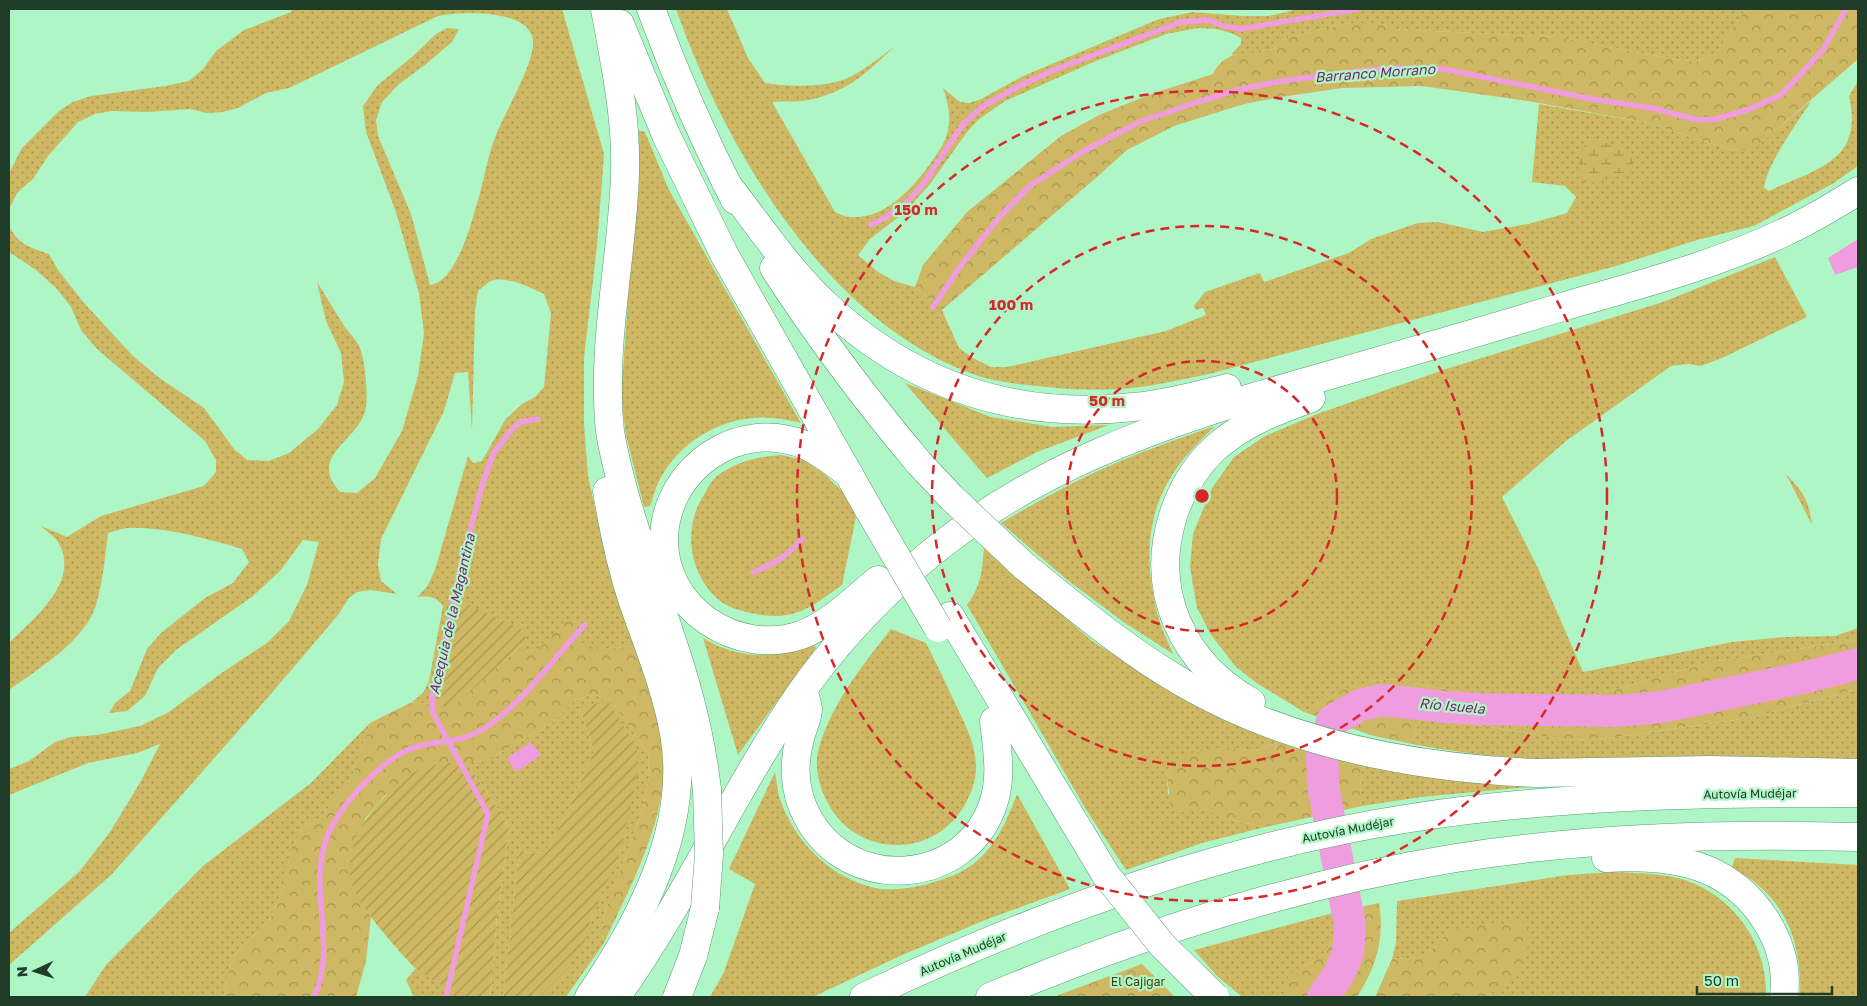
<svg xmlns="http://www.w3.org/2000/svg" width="1867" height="1006" font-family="'Golos Text',sans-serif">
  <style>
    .grass { fill: url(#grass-dots) }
    .forest { fill: url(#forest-crowns) }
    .wetland { fill: url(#wetland-marsh) }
    .garden { fill: url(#garden-furrows) }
    .water { fill: #f09ddf }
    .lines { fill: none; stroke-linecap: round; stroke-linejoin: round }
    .stream { stroke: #f09ddf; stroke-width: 5.5 }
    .river { stroke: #f09ddf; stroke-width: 32 }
    .highway-casing { stroke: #599d71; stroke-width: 29 }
    .highway { stroke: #fff; stroke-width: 28 }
    .highway-bridge-casing { stroke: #599d71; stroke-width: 29; stroke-linecap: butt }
    .highway-bridge { stroke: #fff; stroke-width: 28 }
    .ring { fill: none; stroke: #d62828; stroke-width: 2.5; stroke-dasharray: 9 6 }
    .labels { text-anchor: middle; stroke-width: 4.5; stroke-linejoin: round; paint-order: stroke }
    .street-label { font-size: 12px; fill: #203d2a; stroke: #aff6c6 }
    .park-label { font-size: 12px; fill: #493e11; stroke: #aff6c6 }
    .water-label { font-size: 14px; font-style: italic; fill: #7d1e70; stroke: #aff6c6 }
    .centre { fill: #d62828; stroke: #aff6c6; stroke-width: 2.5 }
    .ring-label { font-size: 15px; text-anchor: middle; font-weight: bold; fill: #d62828; stroke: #aff6c6; stroke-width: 4.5; stroke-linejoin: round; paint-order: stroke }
  </style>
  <defs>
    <pattern id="grass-dots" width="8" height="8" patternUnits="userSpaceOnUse" patternTransform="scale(1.25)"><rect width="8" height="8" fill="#cfb863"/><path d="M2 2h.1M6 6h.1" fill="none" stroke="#a89752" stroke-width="1.8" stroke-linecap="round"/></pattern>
    <pattern id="forest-crowns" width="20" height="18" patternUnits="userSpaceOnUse" patternTransform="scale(1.25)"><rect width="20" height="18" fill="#cfb863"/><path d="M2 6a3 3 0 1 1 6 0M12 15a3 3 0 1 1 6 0" fill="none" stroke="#a89752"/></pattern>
    <pattern id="wetland-marsh" width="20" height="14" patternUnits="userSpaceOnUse" patternTransform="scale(1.25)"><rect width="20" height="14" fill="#cfb863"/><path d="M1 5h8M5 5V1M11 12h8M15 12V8" fill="none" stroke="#a89752"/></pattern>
    <pattern id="garden-furrows" width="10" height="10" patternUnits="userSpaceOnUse" patternTransform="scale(1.25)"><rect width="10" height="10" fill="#cfb863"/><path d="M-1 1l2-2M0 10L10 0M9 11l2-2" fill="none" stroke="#a89752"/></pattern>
  </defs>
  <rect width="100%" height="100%" fill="#aff6c6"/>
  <g class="grass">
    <path d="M292,9H562L604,154L597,246L584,358V423L588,475L600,532L610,572L635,646C618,647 596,652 580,642L575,620L549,638L538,649L511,655L525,642L442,688L441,706L412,702L423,693L429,681L443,606C435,596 429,596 417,597L427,587L435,570L468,456L473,463L482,461L505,420L522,404L535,397L544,387L551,313L544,294C531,288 506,275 491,281C487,283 482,288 478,291L475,311L472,430L468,372L455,373L444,411L381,539L378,565L381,581L397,594L371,590L357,592L349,598L338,615L270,695L111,875L9,965V933L79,872L110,832L141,781L160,744L137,753L88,763L9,795V769L29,761L55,742L71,737L97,735L140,726L169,712L223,672L267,643L289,621L307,585L319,542L303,540L280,571L253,596L176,650L158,668L145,696L127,711L109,713L115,703L130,691L147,649L161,633L205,598L233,583L249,562L242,549C209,539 161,526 127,528C121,529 114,531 108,533C105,557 103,582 96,605C85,641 38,669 9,690V643C33,619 82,581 58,542C54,536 46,531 41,526L67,537L101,516L204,486L216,472V460L205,441L97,349L81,330L71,307L56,288L36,270L9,252V226C19,245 29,247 49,254L58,270L84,303L133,356L158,377L204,408L234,449L247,460L269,461L289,453L318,429L337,405L344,382L341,353L326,321L317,282C326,296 334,310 343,324C348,332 355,338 359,346C365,357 368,395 366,407C361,441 306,454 340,492L357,493L375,478L402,431L418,376L424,333L419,293L396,212L366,132L363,106L378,85L413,56L436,34L447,28L459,29L452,42L425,65L399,84L382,102L376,120L378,136L411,214L430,285C458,282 473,216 480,193C485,175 488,155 495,138C504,113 533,67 533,43C534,28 518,20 506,17C484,12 460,12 438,16L314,76L289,88L266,93L238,108L223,112L207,113L190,109L148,112L111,111L95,114L78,122L48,156L33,179L17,193L9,209V173L22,148L59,111L73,102L91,96L165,86L189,81L203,69L216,51L244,30L291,12Z"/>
    <path d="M676,9H727L748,58L765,83C789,87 830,88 852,76C867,68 880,57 894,47C866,74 843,95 803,101C793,102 782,101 772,102L835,212C840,214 845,217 850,217C884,220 912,189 930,164C937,153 946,143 948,130C951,115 948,102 943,88L960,102L969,103L981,99L1023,76L1159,19L1193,12L1243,16H1269L1298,9H1746L1717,52L1696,62L1645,54L1557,37L1392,29L1378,23H1350L1283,39L1273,49L1231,55L1241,44V38L1231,33L1216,29L1198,28L1166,34L1091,63L1005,101L978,120L967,132L930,184L915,201L905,212L870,239L858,255L878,272L894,281L915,287L942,310L959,348L973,358L991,367H1007L1166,331L1206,315L1203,308L1196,310L1194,306L1205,292L1260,273L1264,282L1349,253L1371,239L1418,223L1438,222L1483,232L1528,224L1567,213L1576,197L1565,186L1532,182L1539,104L1648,123L1728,149L1751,151L1811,101C1797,124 1767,163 1764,188L1769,191C1817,168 1864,162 1849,96L1858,81V166L1834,183L1754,226L1697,240L1616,266L1209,374C1180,380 1150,387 1120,389C1092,391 1065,389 1037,386C1018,384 997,382 978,376C828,324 726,151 676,9Z"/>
    <path d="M636,130L645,132L669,190L801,423C792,421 783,419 774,418C728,413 680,439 659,481C655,489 653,498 650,506L644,507L626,435L621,398L635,199Z"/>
    <path d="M1775,257L1807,317L1722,358L1701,366L1689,364L1671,366L1566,441L1502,497L1538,568L1583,672L1732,642L1785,637L1835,636L1858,628V640L1711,662L1613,690L1559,701L1526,702L1475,695L1395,679L1372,681L1326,698L1304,712L1258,684L1236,667L1211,635L1197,608L1190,567L1193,534L1212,488L1234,457L1265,436L1317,414L1446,369L1663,302Z"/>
    <path d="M905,383L991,417L1052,427L1109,425L1037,452L987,478Z"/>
    <path d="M1215,426C1198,443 1180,460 1168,482C1144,523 1146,574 1159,619C1162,631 1169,643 1173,654L1122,621L1065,578L1001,523C1035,503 1070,483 1107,467C1142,451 1178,439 1215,426Z"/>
    <path d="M781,455L803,460L824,474L846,495L856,517L842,585C829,594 816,605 801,611C787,617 770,617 756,614C745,612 729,608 720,601C689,575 682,528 704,495C707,489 711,481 717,476C737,461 756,457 781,455Z"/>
    <path d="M1786,474C1804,494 1808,497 1812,525Z"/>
    <path d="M984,547L1092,641L1163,686L1221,718L1282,741L1256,751L1225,747L1170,766L1167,777L1168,794L1231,820L1265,827L1202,843L1126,870L1087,811L967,605C982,584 982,571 984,547Z"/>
    <path d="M891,629L926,643C936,662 945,682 954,701C964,722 975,742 976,765C977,780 970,796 963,808C928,863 848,855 824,795C818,782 815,765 818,751C831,704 862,666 891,629Z"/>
    <path d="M703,638C726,653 758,659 786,652C794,650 803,645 811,642L816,648L738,755Z"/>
    <path d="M1858,689V763C1710,763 1558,772 1412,744L1419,720L1472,724L1567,740L1611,738L1749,718Z"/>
    <path d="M591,694L610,699L648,753L649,777L642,812L606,909L602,927L604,943L566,997H540L566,971L584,941L639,767L580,707L594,752L569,808L546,852L519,853L503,997H490L497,916L509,828L501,813L466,762L487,761L553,722L574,701Z"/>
    <path d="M370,723L352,777L322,816L302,829L290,851L285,884L269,921L240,948L230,965L224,997H85L106,965L203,866L311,783Z"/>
    <path d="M1363,763L1408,774L1540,786L1421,797L1362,806L1360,785Z"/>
    <path d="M775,772C777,781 777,792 781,802C796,843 831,878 875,888C888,891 911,888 924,885C945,879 963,874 979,859C998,842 1008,817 1017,794L1070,889L985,920L900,956L813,997H710L724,972L755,884L729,869Z"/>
    <path d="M1735,858L1858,865V997H1800C1802,956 1792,913 1758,885C1750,878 1741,873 1732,867Z"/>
    <path d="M1613,872C1637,873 1662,873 1685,880C1735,897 1768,945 1766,997H1486L1491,993L1500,927L1436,946L1425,957L1392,959L1396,943L1397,901L1568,875Z"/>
    <path d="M1337,912L1334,935L1324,955L1305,965L1285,991L1284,997H1242L1217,976L1194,950Z"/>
    <path d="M416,968L442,986L445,997H414L406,980Z"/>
  </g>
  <g class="forest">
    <path d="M1746,9H1858V59L1752,151L1728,149L1648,123L1528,101L1422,86L1342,88L1281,97L1244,104L1174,126L1127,150L1098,176L942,310L915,287L923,265L967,212L1061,136L1099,115L1151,94L1213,74C1223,50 1251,52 1273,49L1283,39L1350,23H1378L1392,29L1558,37L1645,54L1696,62L1717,52Z"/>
    <path d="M575,620L580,641C596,652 618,647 635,646C647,680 659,715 663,752C670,815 630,887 604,943L602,927L606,909L642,812L649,777L648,753L610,699L591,694L574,701L553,722L487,761L445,764L385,795L365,819L354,889L371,917L366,961L356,997H224L230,965L240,948L269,921L285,884L290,851L302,829L322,816L352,777L370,723L412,702L452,707L511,655L538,649L564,622Z"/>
    <path d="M1858,640V689L1749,718L1611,738L1567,740L1472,724L1419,720L1412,744L1374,736L1304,712L1326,698L1350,687L1372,681L1395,679L1475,695L1526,702L1559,701L1613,690L1711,662Z"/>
    <path d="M1282,741L1363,763L1360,785L1362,806L1265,827L1231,820L1203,809L1178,813L1171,808L1167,777L1170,766L1181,758L1196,751L1225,747L1256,751Z"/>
    <path d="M1379,903C1385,938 1376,968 1357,997H1284L1288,975C1323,954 1332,957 1337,912Z"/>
    <path d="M1516,920L1525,923L1530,934L1526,956L1514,978L1486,997H1375L1392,959L1425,957L1448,933L1490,922L1500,927Z"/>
    <path d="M1142,964L1175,997H1053Z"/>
  </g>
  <path class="wetland" d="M1594,139L1631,151C1641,177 1605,179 1588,184L1583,182C1577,166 1577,147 1594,139Z"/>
  <g class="garden">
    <path d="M461,601L526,631L525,642L452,708L441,706L442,688Z"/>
    <path d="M607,701L636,745L639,767L621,850L591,918L585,941L566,971L540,997H503L519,853L546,852L569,808L594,752L580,707Z"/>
    <path d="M466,762L501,813L509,828L497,916L490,997H445L442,986C433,980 422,974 414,967C397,949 362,910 354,889C336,844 381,792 418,770C430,763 452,763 466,762Z"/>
  </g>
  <g class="water">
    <path d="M1858,239V267L1835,275L1828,258Z"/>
    <path d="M531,742L541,755L516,772L507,758Z"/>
  </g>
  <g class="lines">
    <g class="stream">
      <path d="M871,225L886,217L907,202L924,183L964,123L982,107L1019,86L1054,70L1181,22L1208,20L1224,26L1241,29L1358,9"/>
      <path d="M933,307L957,271L984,236L1003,213L1031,185L1084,151L1139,122L1198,102L1237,90L1276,82L1349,72L1394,68L1443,69L1592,99L1652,108L1698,120L1716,119L1747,110L1781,95L1823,50L1846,9"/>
      <path d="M753,572C774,565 788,555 802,539"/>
      <path d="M314,997C338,946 307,889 327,837C340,805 385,754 419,746C441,741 466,741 485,728C525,701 552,659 585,625"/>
      <path d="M446,997L488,814L433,713L432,696L464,553L482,486L493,454L513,428L521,422L538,419"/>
    </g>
    <path class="river" d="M1323,997L1339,974L1348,953L1350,925L1324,791L1322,759L1332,721L1360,705L1383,700L1445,707L1481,709L1616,711L1661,707L1807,677L1858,664"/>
    <defs>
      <g id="highway">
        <path d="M605,9C615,64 627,119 625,175C622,260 601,346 610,431C613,451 618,470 623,489C637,540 655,588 671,638C688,687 701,737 707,790"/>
        <path d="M651,9C675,74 703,138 735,200"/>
        <path d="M620,24L666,135L724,254L869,510"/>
        <path d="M726,183C758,224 787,268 825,304C912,386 1015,420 1134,407C1166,404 1197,396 1227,388"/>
        <path d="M774,268C818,336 866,400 919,463"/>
        <path d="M849,474C835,464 821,452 805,445C739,418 667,467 664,537C662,608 736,657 801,635C831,624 854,599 878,580"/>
        <path d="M1024,566C1075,607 1126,650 1183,683C1290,745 1414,768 1536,773L1711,770L1858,773"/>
        <path d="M950,616L1106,875"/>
        <path d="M803,690C805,696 807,703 808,709C808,718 802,729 800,738C793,764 794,792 807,816C848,895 968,887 994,801C1002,775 997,748 994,721"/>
        <path d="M1251,702C1183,663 1149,593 1173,516C1181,491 1195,467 1214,449C1243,423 1275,411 1311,398"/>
        <path d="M1606,858C1637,856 1675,857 1705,869C1754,889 1791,942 1784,997"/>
        <path d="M589,997C640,922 691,827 674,733C666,688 648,645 633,602C621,566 613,528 607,491"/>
        <path d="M616,997C686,900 734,789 802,691C829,653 860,618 894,586C1014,470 1166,421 1323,377C1403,354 1483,331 1562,307C1637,285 1713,266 1783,233C1809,221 1834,206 1858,191"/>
        <path d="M677,997L693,956L705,908"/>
        <path d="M864,997C1036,915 1222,847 1411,818C1558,795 1709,793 1858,793"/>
        <path d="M990,997C1140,934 1295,884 1456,858C1589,837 1724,833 1858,837"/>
      </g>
    </defs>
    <use href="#highway" class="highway-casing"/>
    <use href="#highway" class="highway"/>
    <defs>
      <g id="highway-bridge">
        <path d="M919,463L952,498L1024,566"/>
        <path d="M869,510L938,628"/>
        <path d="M1106,875L1162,945L1215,997"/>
        <path d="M705,908L709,854L707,790"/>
      </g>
    </defs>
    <use href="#highway-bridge" class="highway-bridge-casing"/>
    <use href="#highway-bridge" class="highway-bridge"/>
  </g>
  <g class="ring">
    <circle cx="1202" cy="496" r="135"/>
    <circle cx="1202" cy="496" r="270"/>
    <circle cx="1202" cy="496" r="405"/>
  </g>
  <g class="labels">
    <g class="street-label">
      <text transform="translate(1750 794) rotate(-1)" y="4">Autovía Mudéjar</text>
      <text transform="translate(1348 830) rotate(-11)" y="4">Autovía Mudéjar</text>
      <text transform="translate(963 954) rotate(-23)" y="4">Autovía Mudéjar</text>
    </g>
    <g class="park-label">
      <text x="1138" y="986">El Cajigar</text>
    </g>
    <g class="water-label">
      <text transform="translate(1375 73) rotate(-4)" y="5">Barranco Morrano</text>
      <text transform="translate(452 614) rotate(-77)" y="5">Acequia de la Magantina</text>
      <text transform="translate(1452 706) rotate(5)" y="5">Río Isuela</text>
    </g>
  </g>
  <circle cx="1202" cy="496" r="8" class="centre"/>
  <g class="ring-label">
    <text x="916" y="215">150 m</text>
    <text x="1011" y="310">100 m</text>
    <text x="1107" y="406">50 m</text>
  </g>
  <rect width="1867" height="1006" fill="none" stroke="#203d2a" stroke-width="20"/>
  <g transform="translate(35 971) rotate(266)" stroke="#aff6c6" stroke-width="4" paint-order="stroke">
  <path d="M0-4L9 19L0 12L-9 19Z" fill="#203d2a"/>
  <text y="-8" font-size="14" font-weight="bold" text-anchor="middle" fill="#203d2a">N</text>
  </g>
  <path d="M1697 986v8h135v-8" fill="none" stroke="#203d2a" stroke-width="2.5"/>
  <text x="1704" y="986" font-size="15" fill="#203d2a" stroke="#aff6c6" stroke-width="4" paint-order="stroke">50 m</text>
</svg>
